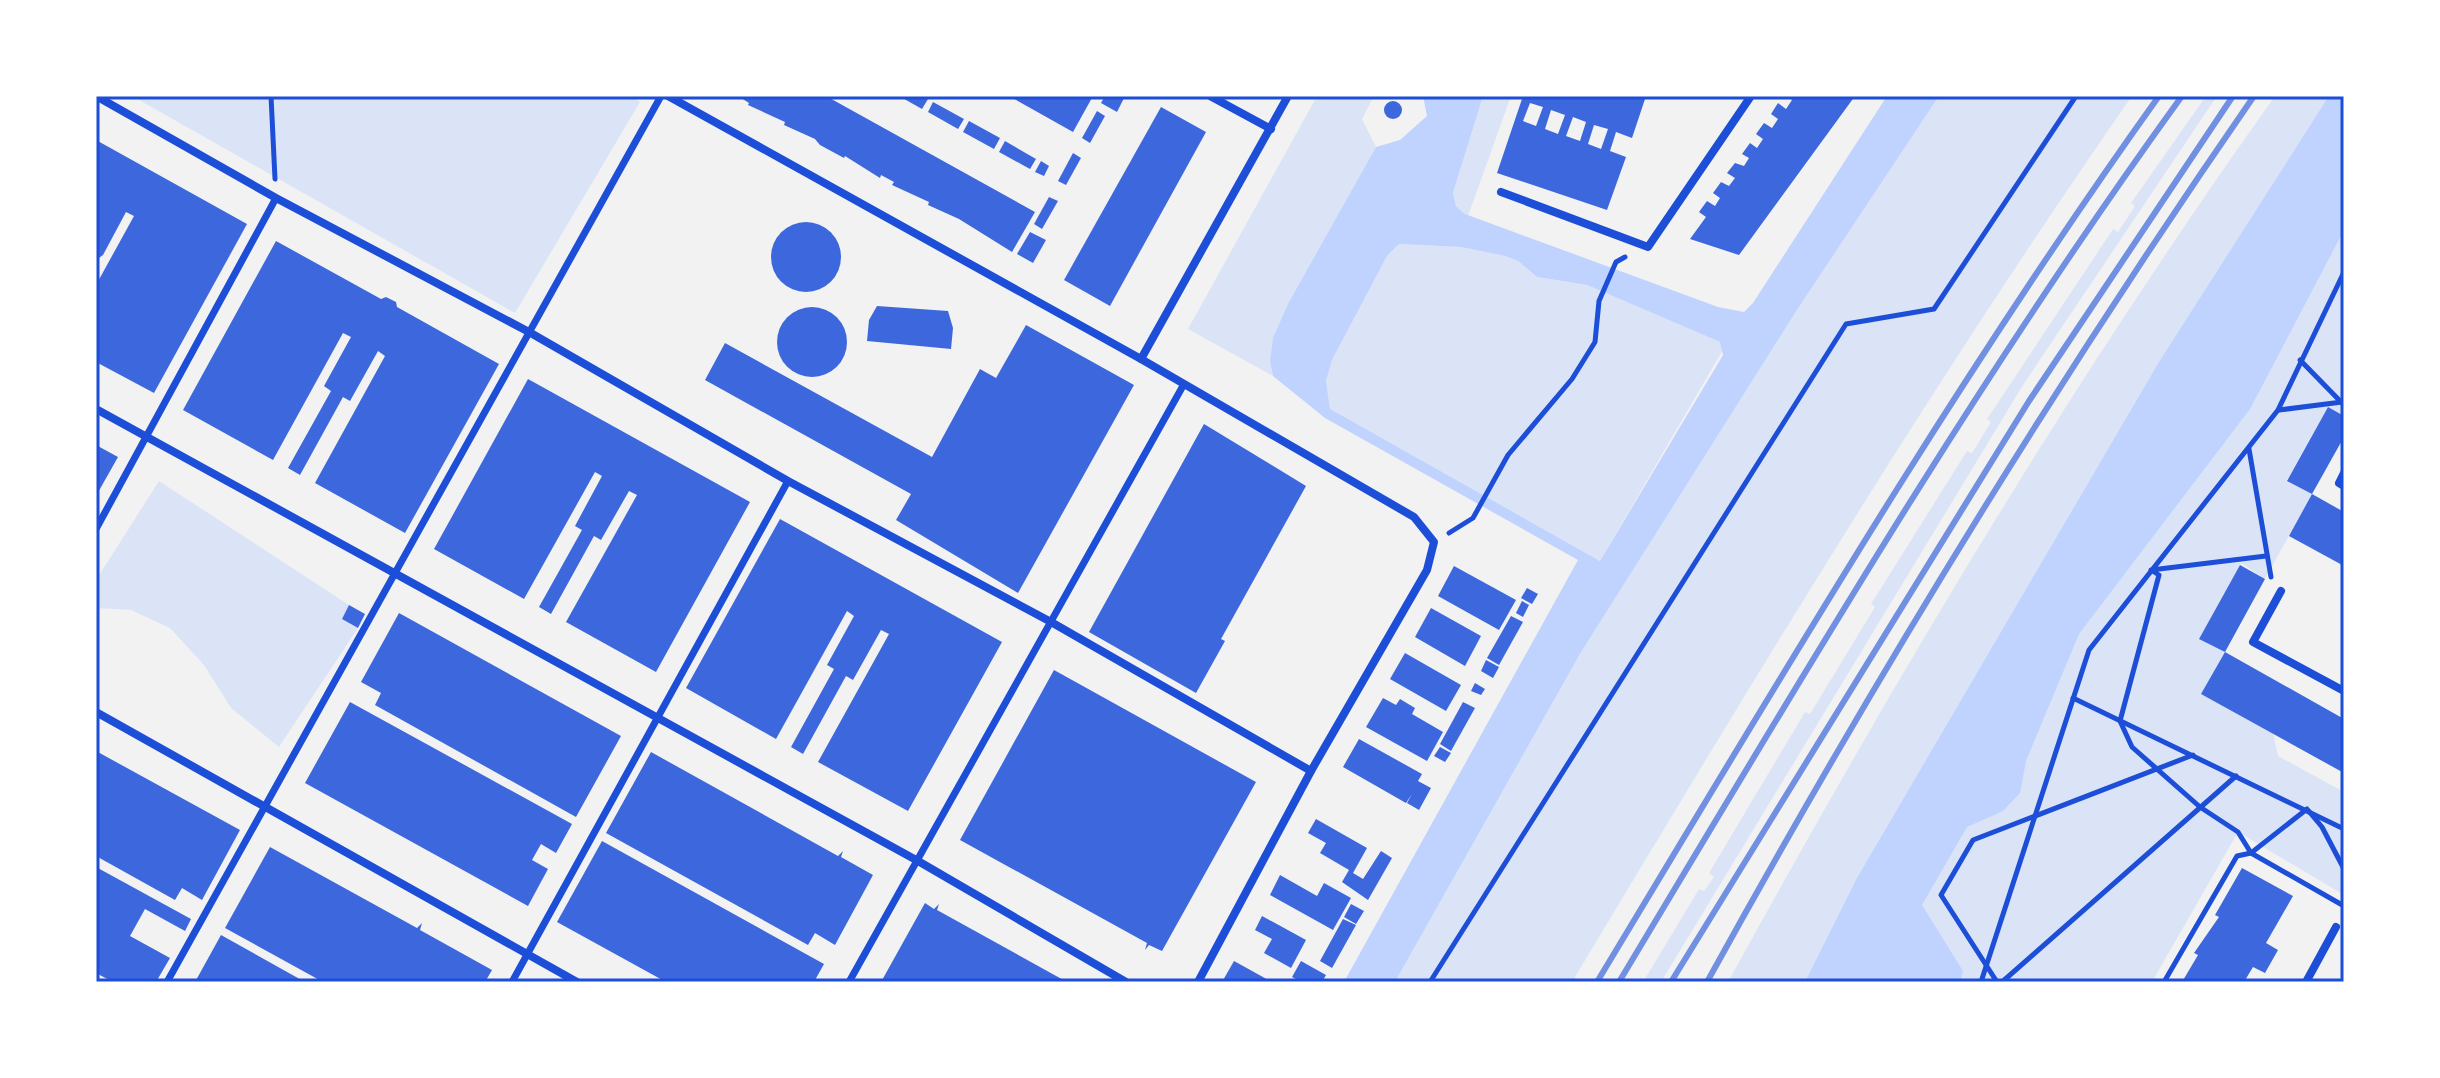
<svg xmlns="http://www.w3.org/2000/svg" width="2440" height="1078" font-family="'PT Sans',sans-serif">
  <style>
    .green { fill: #dbe4f7 }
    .water { fill: #bfd3fe; fill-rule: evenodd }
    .building { fill: #3d67dc; fill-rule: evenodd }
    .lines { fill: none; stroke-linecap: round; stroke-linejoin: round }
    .path { stroke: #1d4ed8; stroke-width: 5 }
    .pedestrian { stroke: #1d4ed8; stroke-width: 7 }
    .minor { stroke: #1d4ed8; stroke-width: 8 }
    .rail { stroke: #7290e2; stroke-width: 6 }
    .neatline { fill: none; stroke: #1d4ed8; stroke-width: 3 }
  </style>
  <rect width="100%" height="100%" fill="#f2f2f2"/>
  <g class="green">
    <path d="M132,96H630L640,102L515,313Z"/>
    <path d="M1317,96H1374L1362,119L1376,147L1333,226L1270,362L1273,376L1188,329Z"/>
    <path d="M1483,96H1511L1468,216L1456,206L1453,193Z"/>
    <path d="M1939,96H2132C1932,383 1752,682 1572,982H1395L1580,654L1795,313Z"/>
    <path d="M2206,96H2217L2023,385L1661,982H1643L1699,889L1704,891L1714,877L1709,873L1805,712L1810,714L1875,607L1871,604L1967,451L1972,453L1991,422L1987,419L2113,229L2118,232L2135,206L2131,203Z"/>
    <path d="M2275,96H2344V416L2328,407L2287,480L2312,494L2265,579L2241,563L2200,637L2225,652L2202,693L2273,733L2278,756L2344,792V895L2238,832L2152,982H1728C1895,678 2073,379 2275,96Z"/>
    <path d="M1399,244L1461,247L1505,256L1518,261L1537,277L1587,285L1720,342L1724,348L1600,561L1330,410L1326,381L1332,360L1387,256Z"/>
    <path d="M159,481L349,605L342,619L358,628L279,747L231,708L204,665L170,628L131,610L96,608V580Z"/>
  </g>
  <g class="water">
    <path d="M1423,96H1483L1453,193L1456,206L1465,214L1718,307L1744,312L1753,303L1887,96H1939L1795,313L1580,654L1395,982H1344L1578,560L1325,418L1273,376L1270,362L1273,338L1288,304L1376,147L1400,140L1427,116ZM1399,244L1461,247L1505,256L1518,261L1537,277L1587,285L1720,342L1723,355L1600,561L1330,409L1326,381L1332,360L1387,256Z"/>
    <path d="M2329,96H2344V230L2250,409L2079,634L2026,761L2020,793L2003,811L1967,827L1922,905L1963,971L1960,982H1805L1857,878L2159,362Z"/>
  </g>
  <g class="building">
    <path d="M738,96H826L1035,212L1012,252L959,219L928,205L929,202L892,185L894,182L881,175L880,178L845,156L844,158L820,145L815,139L784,125L785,122L748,105L749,103Z"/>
    <path d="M899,96H923L928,99L922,109Z"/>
    <path d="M1009,96H1093L1073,132Z"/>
    <path d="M1105,96H1125L1117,112L1101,103Z"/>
    <path d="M1523,96H1635L1645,99L1632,138L1616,132L1610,151L1626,157L1607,210L1497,173ZM1530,103L1543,107L1536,126L1523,121ZM1551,110L1565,115L1558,134L1545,129ZM1573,117L1586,122L1580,141L1566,136ZM1594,125L1608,129L1601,149L1588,144Z"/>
    <path d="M1787,96H1855L1739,255L1690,239L1706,217L1699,212L1707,201L1715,206L1720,198L1713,193L1721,182L1729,186L1735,178L1727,173L1735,163L1744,166L1749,158L1742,154L1750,143L1757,148L1763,139L1756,134L1764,123L1772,128L1778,119L1771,114L1778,103L1786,109L1792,100Z"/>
    <circle cx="1393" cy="110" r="9"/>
    <path d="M933,102L964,119L958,129L928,112Z"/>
    <path d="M1161,107L1206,132L1110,306L1064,280Z"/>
    <path d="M1097,111L1105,116L1090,143L1082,138Z"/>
    <path d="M969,121L1000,138L994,149L963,132Z"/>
    <path d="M96,140L247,224L154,393L96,362V285L134,216L126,212L103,255L96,260V204L99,198L96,196Z"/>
    <path d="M1005,141L1036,159L1030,169L999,152Z"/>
    <path d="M1073,153L1081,158L1066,185L1058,181Z"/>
    <path d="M1041,161L1049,166L1044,176L1035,172Z"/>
    <path d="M1049,197L1058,201L1042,229L1034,224Z"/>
    <circle cx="806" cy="257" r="35"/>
    <path d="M1030,232L1046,240L1033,263L1017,254Z"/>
    <path d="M276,241L381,299L386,297L396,302L397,307L499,364L405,533L315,483L385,356L378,351L350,401L343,397L300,475L288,468L331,391L324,386L351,337L343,333L273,460L183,410Z"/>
    <path d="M877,306L948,311L953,328L951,349L867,341L869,320Z"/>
    <circle cx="812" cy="342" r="35"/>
    <path d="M1026,325L1134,385L1018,593L896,520L911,494L705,380L725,343L932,457L980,369L996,378Z"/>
    <path d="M528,379L750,502L656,672L566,622L637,495L629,491L601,540L594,536L551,614L539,607L582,530L575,526L602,476L595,472L524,599L434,549Z"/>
    <path d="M2328,407L2344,416V437L2312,494L2287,481Z"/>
    <path d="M1204,424L1306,486L1221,639L1225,641L1196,693L1089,632Z"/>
    <path d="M96,445L118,457L96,496Z"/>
    <path d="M2312,494L2344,512V566L2289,536Z"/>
    <path d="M780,519L1002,642L908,811L818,762L889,634L881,630L853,680L846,676L803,754L791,747L834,669L827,665L854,616L847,611L776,739L686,688Z"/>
    <path d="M2240,565L2265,579L2225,652L2344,719V773L2201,694L2225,652L2199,639Z"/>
    <path d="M1454,566L1516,600L1499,630L1438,596Z"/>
    <path d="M1527,588L1538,594L1532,604L1521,598Z"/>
    <path d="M1522,601L1529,605L1523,617L1516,613Z"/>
    <path d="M349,605L365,614L358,628L342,619Z"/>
    <path d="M1431,608L1481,636L1465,666L1415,637Z"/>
    <path d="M399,613L621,736L576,817L375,705L381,693L361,682Z"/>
    <path d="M1511,616L1523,622L1499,665L1487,658Z"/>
    <path d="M1405,653L1461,685L1446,711L1390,679Z"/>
    <path d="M1486,660L1499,667L1493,678L1481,671Z"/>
    <path d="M1054,670L1256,782L1162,951L1149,945L1145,950L1147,943L960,840Z"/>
    <path d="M1475,683L1485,689L1481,695L1471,691Z"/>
    <path d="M1383,698L1396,705L1400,699L1415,708L1412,714L1443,732L1427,761L1366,727Z"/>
    <path d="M350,702L572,824L556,853L541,844L532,860L548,869L528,906L305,783Z"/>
    <path d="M1463,702L1475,708L1451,751L1440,744Z"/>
    <path d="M1359,739L1422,774L1418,781L1431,788L1419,810L1407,803L1412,794L1406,803L1343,767Z"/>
    <path d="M1440,747L1451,753L1445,762L1434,756Z"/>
    <path d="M96,751L240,830L202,900L182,888L175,900L96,856Z"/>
    <path d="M651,752L838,856L843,851L841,857L873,875L835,945L815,933L808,945L606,833Z"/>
    <path d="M1316,819L1367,848L1353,873L1363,879L1381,851L1392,858L1368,900L1342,882L1349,870L1320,853L1326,843L1308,833Z"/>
    <path d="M602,841L824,964L814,982H666L557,922Z"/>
    <path d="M270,847L417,928L422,923L420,930L492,970L485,982H323L225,928Z"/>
    <path d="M96,867L191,919L185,931L145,909L130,936L170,958L156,982H113L96,973Z"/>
    <path d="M2242,868L2293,896L2266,943L2278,950L2265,973L2253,967L2244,982H2182L2198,955L2194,953L2219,917L2215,915Z"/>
    <path d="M1280,875L1317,896L1324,883L1351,898L1333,930L1270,895Z"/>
    <path d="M925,903L934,909L939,904L937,910L1067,982H881Z"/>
    <path d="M1351,904L1364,911L1356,924L1344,917Z"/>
    <path d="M1262,916L1306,940L1291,968L1264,953L1272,939L1255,930Z"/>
    <path d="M1343,919L1356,925L1332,968L1320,961Z"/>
    <path d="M221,935L305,982H195Z"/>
    <path d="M1234,961L1272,982H1222Z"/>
    <path d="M1301,961L1326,975L1322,982H1301L1292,977Z"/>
  </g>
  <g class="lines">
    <g class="path">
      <path d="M271,96L275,179"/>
      <path d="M2300,360L2343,404"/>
      <path d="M2279,410L2342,402"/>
      <path d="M2249,449L2271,577"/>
      <path d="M1449,533L1473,518L1508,455L1572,379L1595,342L1599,301L1616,262L1625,257"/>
      <path d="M2266,556L2151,570L2159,575L2120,721L2132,747L2200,807L2238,832L2251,853L2344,906"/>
      <path d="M2073,698L2344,829"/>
      <path d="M1430,982L1846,324L1934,309L2076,96"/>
      <path d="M1981,982L2089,650L2278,410L2344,272"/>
      <path d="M1997,982L1941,895L1973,840L2193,755"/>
      <path d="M2002,982L2236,776"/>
      <path d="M2164,982L2237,856L2251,853L2307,809L2322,827L2344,869"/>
    </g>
    <g class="pedestrian">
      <path d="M96,529L276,198"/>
      <path d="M167,982L661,96"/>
      <path d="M512,982L788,481"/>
      <path d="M849,982L1184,384"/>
    </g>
    <g class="minor">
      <path d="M96,96L276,198L529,332L788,481L1051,622L1311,771"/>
      <path d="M668,96L1141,359L1414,517L1434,542L1427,570L1311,771L1198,982"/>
      <path d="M1210,96L1271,129"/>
      <path d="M1501,192L1648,247L1751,96"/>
      <path d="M1141,359L1288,96"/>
      <path d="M96,409L918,861L1126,982"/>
      <path d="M2344,473L2339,483L2344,486"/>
      <path d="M2281,591L2253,642L2344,691"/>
      <path d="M96,712L577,982"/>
      <path d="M2306,982L2336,927"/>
    </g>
    <g class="rail">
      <path d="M1597,982C1778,682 1955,381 2159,96"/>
      <path d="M1619,982C1799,682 1976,380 2182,96"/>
      <path d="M1671,982L2029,401L2233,96"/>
      <path d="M1707,982C1875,677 2056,382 2254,96"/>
    </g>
  </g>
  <rect width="2440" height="1078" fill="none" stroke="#ffffff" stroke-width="196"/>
  <rect x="98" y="98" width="2244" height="882" class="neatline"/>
</svg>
